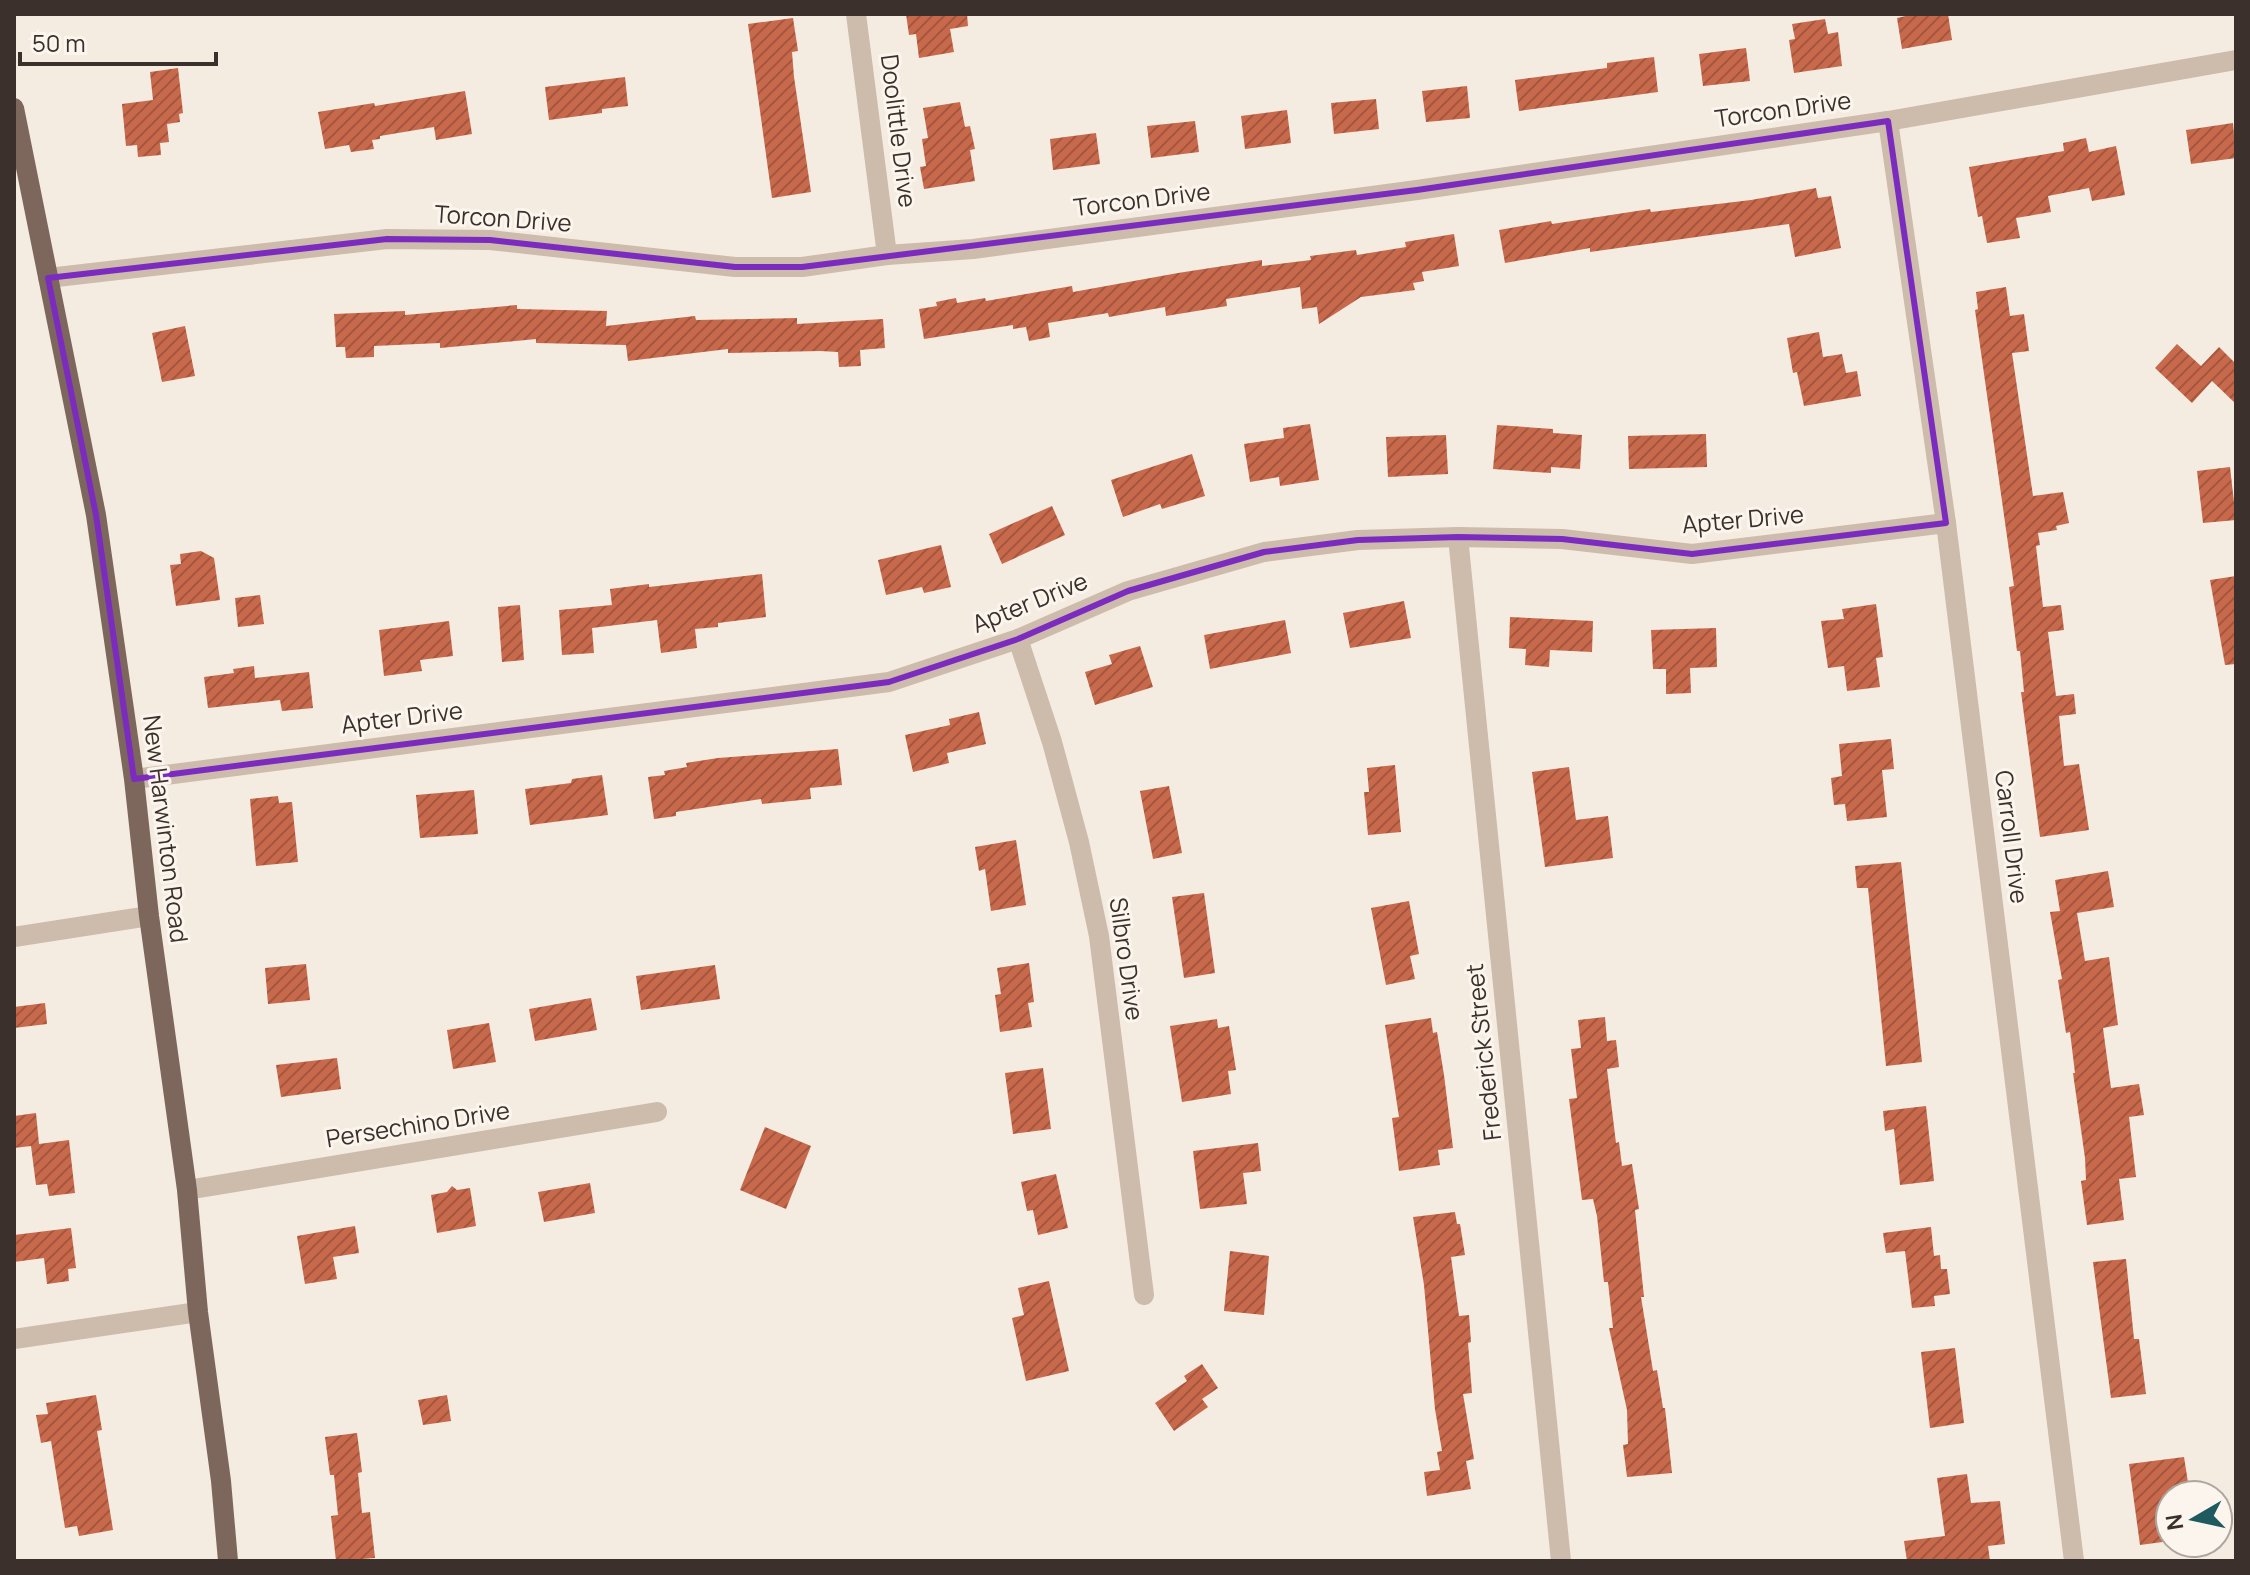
<svg xmlns="http://www.w3.org/2000/svg" width="2250" height="1575" font-family="Manrope,sans-serif">
  <style>
    .building { fill: url(#building-hatch) }
    .lines { fill: none; stroke-linecap: round; stroke-linejoin: round }
    .minor { stroke: #cdbbac; stroke-width: 20 }
    .major { stroke: #7d675c; stroke-width: 20 }
    .marked { fill: none; stroke: #7b2cbf; stroke-width: 6; stroke-linejoin: round }
    .labels { text-anchor: middle; stroke-width: 6; stroke-linejoin: round; paint-order: stroke }
    .street-label { font-size: 24px; fill: #3b302b; stroke: #fbf5ee }
  </style>
  <defs>
    <pattern id="building-hatch" width="6" height="6" patternUnits="userSpaceOnUse" patternTransform="scale(2)"><rect width="6" height="6" fill="#c8694b"/><path d="M-1 1l2-2M0 6l6-6M5 7l2-2" fill="none" stroke="#a4573f"/></pattern>
  </defs>
  <rect width="100%" height="100%" fill="#f4ebe1"/>
  <g class="building">
    <path d="M906,14H967L968,26L950,29L954,52L919,58L916,34L909,35Z"/>
    <path d="M1906,14H1948L1952,40L1902,49L1897,18L1906,16Z"/>
    <path d="M793,18L798,51L792,52L794,77L811,192L772,198L748,24Z"/>
    <path d="M1825,19L1828,34L1838,32L1842,66L1794,73L1789,40L1795,39L1792,24Z"/>
    <path d="M1746,48L1750,81L1703,86L1699,54Z"/>
    <path d="M1654,57L1658,92L1519,111L1515,80L1607,68V63Z"/>
    <path d="M178,68L183,113L179,114L180,122L167,124L169,142L160,143L161,155L138,157L137,145L126,146L122,104L153,100L150,72Z"/>
    <path d="M625,77L628,106L602,109V113L549,120L545,87Z"/>
    <path d="M1467,86L1470,118L1426,122L1422,91Z"/>
    <path d="M465,91L472,134L436,140L434,127L380,136V139L372,140L374,149L351,152L349,145L325,149L318,112L374,103L375,106Z"/>
    <path d="M1376,99L1379,129L1334,134L1331,103Z"/>
    <path d="M960,102L965,127L970,126L975,149L970,150L975,181L924,189L920,167L926,166L922,139L928,138L923,108Z"/>
    <path d="M1287,110L1291,143L1245,149L1241,116Z"/>
    <path d="M1195,121L1199,152L1151,158L1147,126Z"/>
    <path d="M2233,123L2236,158L2191,164L2186,130Z"/>
    <path d="M1096,133L1100,164L1053,170L1050,139Z"/>
    <path d="M2086,138L2089,152L2116,146L2125,195L2092,201L2089,188L2048,196L2051,212L2016,218L2020,238L1987,243L1982,216L1978,217L1969,167L2064,151L2063,143Z"/>
    <path d="M1816,188L1818,198L1831,196L1841,248L1795,257L1789,224L1590,252V248L1505,263L1499,230L1551,221L1552,224L1650,209L1651,212L1751,200Z"/>
    <path d="M1454,234L1459,266L1422,272L1424,281L1413,283L1415,290L1361,297L1319,324L1317,307L1302,309L1300,287L1226,299L1227,306L1166,316L1165,307L1109,317L1108,313L1048,323L1050,337L1029,341L1026,327L1013,329V325L924,339L919,309L937,306L936,302L956,298L957,303L985,298L986,301L1072,286L1073,292L1178,273L1262,260V266L1311,260L1310,256L1356,250L1357,255L1406,247L1405,242Z"/>
    <path d="M2006,287L2010,316L2024,314L2029,351L2012,353L2033,496L2063,492L2069,523L2056,526L2057,530L2038,533L2040,545L2036,546L2043,607L2061,605L2064,630L2048,632L2056,696L2074,694L2076,714L2059,716L2064,766L2079,764L2089,830L2040,837L2021,692H2024L2020,651H2017L2009,587L2014,586L1975,310L1978,309L1976,292Z"/>
    <path d="M517,305V309L607,311L606,326L695,316L696,320L797,318V324L883,319L885,348L860,350L861,366L839,367L838,352L820,351L728,353V349L628,361L626,345L536,343V339L440,348V343L374,346V357L346,358L345,347H336L334,314L405,311V315Z"/>
    <path d="M185,326L195,376L162,382L152,333Z"/>
    <path d="M1819,332L1823,357L1842,354L1846,373L1857,371L1861,396L1804,406L1797,372L1793,373L1787,338Z"/>
    <path d="M2177,344L2201,366L2219,347L2236,364V404L2212,381L2192,403L2155,368Z"/>
    <path d="M1310,424L1319,480L1280,486L1279,477L1250,482L1244,444L1284,438L1283,428Z"/>
    <path d="M1497,425L1553,429V433L1582,435L1580,469L1551,467V473L1493,469Z"/>
    <path d="M1706,434L1707,467L1629,469L1628,436Z"/>
    <path d="M1446,435L1448,474L1388,477L1386,437Z"/>
    <path d="M1192,454L1205,496L1162,509L1160,504L1123,517L1111,480Z"/>
    <path d="M2230,467L2236,520L2203,523L2197,471Z"/>
    <path d="M1052,506L1065,535L1002,564L989,534Z"/>
    <path d="M941,545L951,587L924,593L922,587L886,595L878,560Z"/>
    <path d="M201,551L214,558L220,600L176,606L170,565L181,564L180,554Z"/>
    <path d="M762,574L766,617L718,623V627L695,629L697,648L661,653L657,620L592,628L594,653L562,655L559,610L612,605L610,589L649,584V587Z"/>
    <path d="M2236,576V664L2225,665L2210,580Z"/>
    <path d="M260,595L264,624L238,627L235,598Z"/>
    <path d="M1404,601L1411,638L1350,648L1343,613Z"/>
    <path d="M1876,604L1883,657L1876,658L1880,687L1847,691L1844,666L1828,668L1821,621L1844,619L1842,609Z"/>
    <path d="M520,605L524,660L502,662L498,607Z"/>
    <path d="M1510,617L1593,621L1592,652L1550,650L1549,667L1525,665L1526,649L1509,648Z"/>
    <path d="M1285,620L1291,653L1210,669L1204,635Z"/>
    <path d="M449,621L453,656L420,660L422,671L384,676L379,630Z"/>
    <path d="M1716,628L1717,667L1690,668L1691,693L1666,694V669H1653L1651,630Z"/>
    <path d="M1140,646L1153,687L1095,705L1085,672L1112,664L1109,655Z"/>
    <path d="M254,666L255,678L309,672L313,708L282,711L280,700L208,708L204,677L234,673L233,669Z"/>
    <path d="M979,712L986,744L947,753L949,763L913,772L905,735L950,725L949,719Z"/>
    <path d="M1891,739L1894,769L1882,770L1887,817L1847,821L1845,804L1834,805L1831,778L1842,776L1839,744Z"/>
    <path d="M838,749L842,785L810,788L811,799L762,804L761,799L676,812V816L654,819L648,777L665,775L664,771L687,767L686,763L718,758Z"/>
    <path d="M1395,765L1401,832L1368,835L1364,792H1369L1367,768Z"/>
    <path d="M1569,767L1576,820L1608,816L1613,858L1545,867L1532,772Z"/>
    <path d="M602,775L608,815L530,825L525,789L571,783L572,779Z"/>
    <path d="M1169,786L1182,853L1153,859L1140,791Z"/>
    <path d="M474,790L478,834L420,838L416,795Z"/>
    <path d="M278,796L279,803L292,802L298,862L256,866L250,799Z"/>
    <path d="M1016,840L1026,905L991,911L985,869L979,871L975,847Z"/>
    <path d="M1901,862L1922,1062L1886,1066L1868,888H1857L1855,866Z"/>
    <path d="M2108,871L2114,907L2077,913L2085,961L2109,957L2118,1025L2103,1028L2111,1088L2139,1084L2144,1115L2129,1117L2136,1177L2119,1179L2124,1220L2087,1225L2081,1181L2086,1180L2085,1158L2073,1073H2075L2070,1032L2066,1033L2058,980L2062,979L2050,912L2060,911L2055,880Z"/>
    <path d="M1204,893L1215,973L1184,978L1172,897Z"/>
    <path d="M1409,901L1419,954L1410,956L1415,979L1386,985L1371,908Z"/>
    <path d="M1029,963L1034,1002L1028,1003L1032,1027L1000,1032L995,995L1001,994L997,968Z"/>
    <path d="M306,964L310,1000L268,1004L265,968Z"/>
    <path d="M715,965L720,999L641,1010L636,976Z"/>
    <path d="M591,998L597,1030L535,1041L529,1009Z"/>
    <path d="M45,1003L47,1024L14,1028V1007Z"/>
    <path d="M1605,1017L1607,1041L1616,1040L1619,1067L1607,1069L1616,1143L1619,1142L1622,1166L1632,1164L1639,1209L1635,1210L1644,1297H1641L1653,1371L1657,1370L1663,1408H1665L1672,1473L1627,1477L1623,1445L1628,1444L1627,1410L1609,1328H1613L1608,1282H1604L1597,1216L1593,1199L1582,1200L1569,1099L1577,1098L1571,1049L1581,1048L1578,1020Z"/>
    <path d="M1431,1018L1433,1033L1437,1032L1444,1075L1453,1148L1438,1150L1440,1165L1399,1171L1392,1118L1399,1117L1385,1025Z"/>
    <path d="M1217,1019L1218,1028L1229,1026L1236,1070L1228,1071L1231,1094L1182,1102L1170,1026Z"/>
    <path d="M489,1023L496,1062L453,1069L447,1030Z"/>
    <path d="M337,1058L341,1089L281,1097L276,1065Z"/>
    <path d="M1043,1068L1051,1129L1013,1134L1005,1073Z"/>
    <path d="M1926,1106L1934,1181L1900,1185L1894,1129L1885,1131L1883,1111Z"/>
    <path d="M36,1113L39,1144L69,1140L75,1193L49,1196L47,1184L36,1185L31,1146L14,1148V1116Z"/>
    <path d="M765,1127L811,1146L786,1209L740,1190Z"/>
    <path d="M1258,1143L1261,1171L1243,1173L1247,1204L1200,1209L1193,1151Z"/>
    <path d="M1056,1174L1068,1228L1038,1235L1033,1210L1027,1211L1021,1182Z"/>
    <path d="M590,1183L595,1213L544,1222L538,1192Z"/>
    <path d="M452,1186L457,1190L470,1188L476,1226L437,1233L431,1195L447,1192Z"/>
    <path d="M1455,1212L1457,1224H1460L1465,1255L1451,1257L1459,1316L1469,1315L1471,1342L1468,1343L1472,1393L1463,1394L1474,1459L1466,1461L1471,1489L1427,1496L1424,1472L1440,1470L1437,1452L1442,1451L1435,1409L1424,1285L1413,1217Z"/>
    <path d="M355,1226L359,1253L333,1257L337,1279L305,1284L297,1236Z"/>
    <path d="M1931,1227L1934,1256L1940,1255L1941,1269H1947L1950,1294L1934,1296L1935,1306L1912,1308L1905,1251L1886,1253L1883,1233Z"/>
    <path d="M71,1228L76,1268L68,1269L69,1281L47,1284L44,1258L14,1262V1235Z"/>
    <path d="M1230,1251L1269,1256L1264,1315L1224,1311Z"/>
    <path d="M2126,1259L2134,1339H2139L2146,1394L2111,1398L2093,1262Z"/>
    <path d="M1049,1281L1069,1371L1026,1381L1012,1318L1024,1315L1018,1288Z"/>
    <path d="M1955,1348L1964,1423L1930,1428L1921,1352Z"/>
    <path d="M1202,1364L1218,1388L1202,1399L1208,1407L1174,1431L1155,1403L1187,1381L1184,1376Z"/>
    <path d="M96,1395L102,1430L97,1431L113,1530L79,1536L77,1526L65,1528L51,1441L41,1443L36,1415L48,1414L46,1403Z"/>
    <path d="M447,1395L451,1421L423,1425L418,1400Z"/>
    <path d="M357,1433L362,1472L358,1473L362,1513L370,1512L375,1558L336,1561L331,1516L338,1515L334,1475H330L325,1437Z"/>
    <path d="M2184,1457L2190,1495H2170V1541L2140,1545L2129,1464Z"/>
    <path d="M1967,1474L1971,1503L2000,1501L2005,1544L1988,1546L1990,1561H1907L1904,1541L1945,1536L1937,1478Z"/>
  </g>
  <g class="lines">
    <g class="minor">
      <path d="M856,14L887,255"/>
      <path d="M1888,121L1946,523L2074,1561"/>
      <path d="M48,278L387,239L490,240L735,267H802L887,255L973,249L1417,190L1888,121L2236,60"/>
      <path d="M1458,537L1561,1561"/>
      <path d="M1018,639L1052,742L1079,842L1099,936L1144,1295"/>
      <path d="M134,779L889,682L1018,639L1128,591L1264,552L1358,540L1458,537L1562,539L1692,554L1946,523"/>
      <path d="M14,937L149,916"/>
      <path d="M187,1190L657,1112"/>
      <path d="M14,1339L198,1312"/>
    </g>
    <path class="major" d="M14,108L96,515L134,779L149,916L187,1190L198,1312L221,1481L228,1561"/>
  </g>
  <path class="marked" d="M1888,121L1946,523L1692,554L1562,539L1458,537L1358,540L1264,552L1128,591L1018,639L889,682L134,779L96,515L48,278L387,239L490,240L735,267H802L1417,190Z"/>
  <g class="labels">
    <g class="street-label">
      <text transform="translate(1783 110) rotate(-8)" y="8">Torcon Drive</text>
      <text transform="translate(898 131) rotate(83)" y="8">Doolittle Drive</text>
      <text transform="translate(1142 200) rotate(-7)" y="8">Torcon Drive</text>
      <text transform="translate(503 219) rotate(4)" y="8">Torcon Drive</text>
      <text transform="translate(1743 520) rotate(-5)" y="8">Apter Drive</text>
      <text transform="translate(1030 603) rotate(-22)" y="8">Apter Drive</text>
      <text transform="translate(402 718) rotate(-7)" y="8">Apter Drive</text>
      <text transform="translate(165 829) rotate(83)" y="8">New Harwinton Road</text>
      <text transform="translate(2011 837) rotate(83)" y="8">Carroll Drive</text>
      <text transform="translate(1126 959) rotate(82)" y="8">Silbro Drive</text>
      <text transform="translate(1484 1052) rotate(-96)" y="8">Frederick Street</text>
      <text transform="translate(418 1125) rotate(-9)" y="8">Persechino Drive</text>
    </g>
  </g>
  <rect width="2250" height="1575" fill="none" stroke="#3b302b" stroke-width="32"/>
  <g transform="translate(2194 1519) rotate(261)"><circle r="38" fill="#fbf5ee" stroke="#aea6a0" stroke-width="2"/>
  <path d="M0-6L14 30L0 20L-14 30Z" fill="#1f5a5e"/>
  <text y="-12" font-size="22" font-weight="bold" text-anchor="middle" fill="#3b302b">N</text>
  </g>
  <path d="M20 52v12h196v-12" fill="none" stroke="#3b302b" stroke-width="4"/>
  <text x="32" y="52" font-size="24" fill="#3b302b" stroke="#fbf5ee" stroke-width="6" paint-order="stroke">50 m</text>
</svg>
